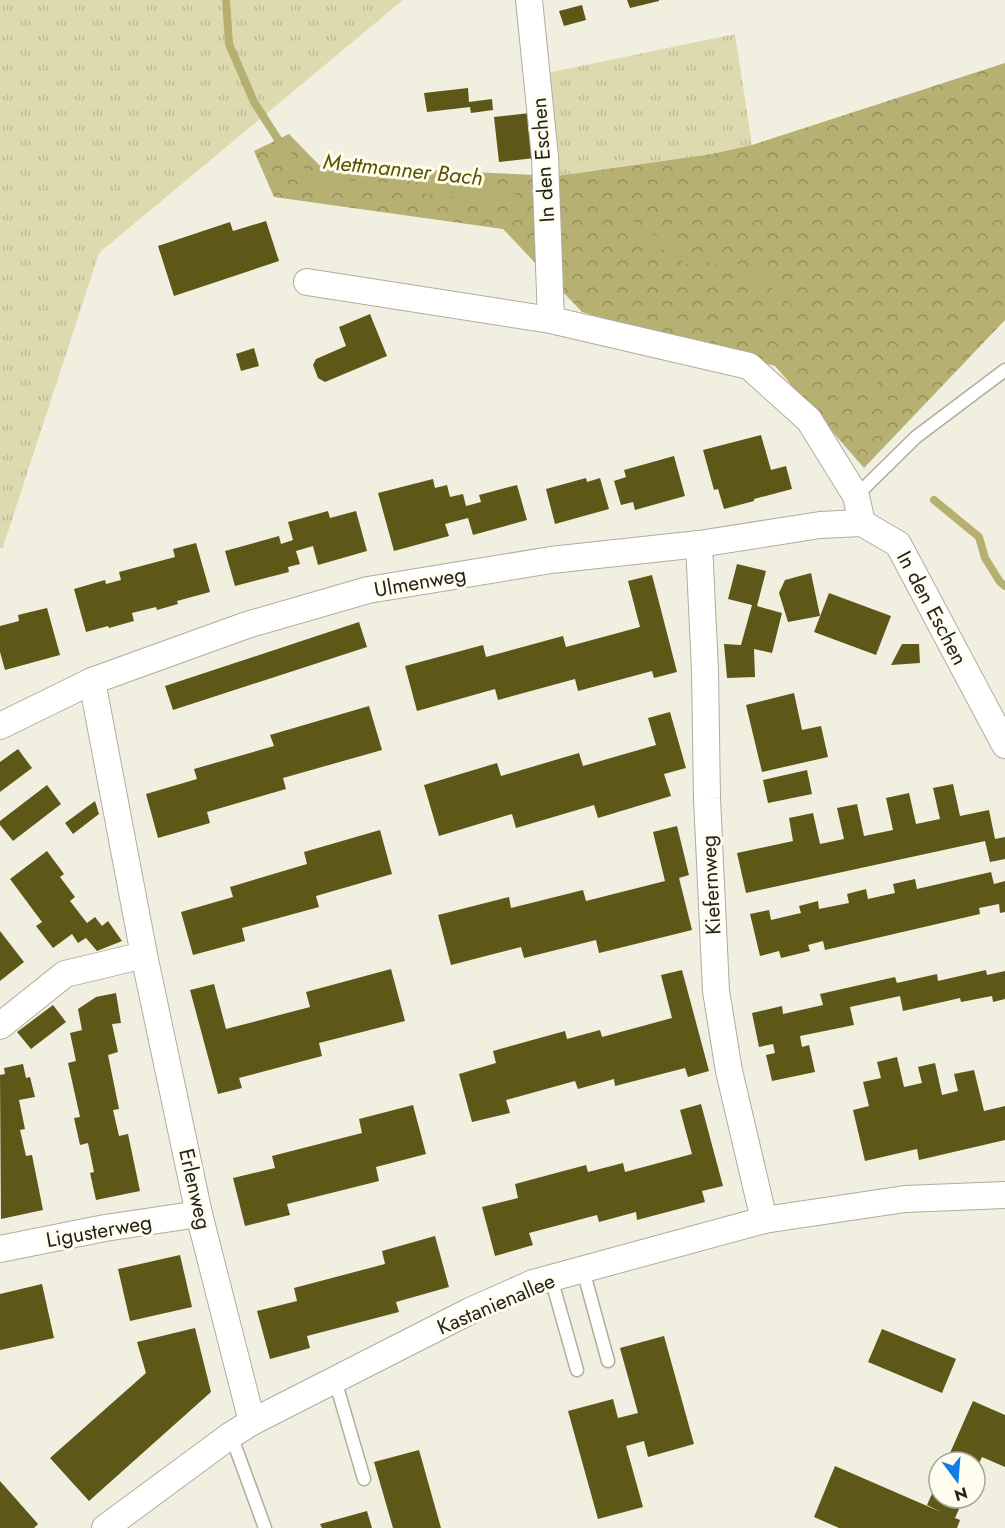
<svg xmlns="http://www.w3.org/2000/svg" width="1005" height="1528" font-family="Jost,sans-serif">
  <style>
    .grass { fill: url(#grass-tufts) }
    .forest { fill: url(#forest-crowns) }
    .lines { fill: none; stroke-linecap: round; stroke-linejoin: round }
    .stream { stroke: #b5af71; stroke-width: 8 }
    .building { fill: #5d5718 }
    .service-casing { stroke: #aead9e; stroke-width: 15 }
    .minor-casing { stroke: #aead9e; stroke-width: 28 }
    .service { stroke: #fff; stroke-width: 12 }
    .minor { stroke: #fff; stroke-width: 26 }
    .labels { text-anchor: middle; stroke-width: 6; stroke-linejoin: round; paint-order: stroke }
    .street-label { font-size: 21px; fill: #24231e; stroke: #fefdee }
    .water-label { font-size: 22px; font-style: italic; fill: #5a5203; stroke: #fefdee }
  </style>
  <defs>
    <pattern id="grass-tufts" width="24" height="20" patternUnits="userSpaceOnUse" patternTransform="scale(1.5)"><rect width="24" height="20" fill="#dedaaf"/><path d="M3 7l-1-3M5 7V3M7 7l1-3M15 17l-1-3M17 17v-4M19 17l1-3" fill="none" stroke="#bebb96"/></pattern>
    <pattern id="forest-crowns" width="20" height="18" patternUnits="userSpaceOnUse" patternTransform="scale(1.5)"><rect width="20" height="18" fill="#b6b072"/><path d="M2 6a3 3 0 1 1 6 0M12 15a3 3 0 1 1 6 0" fill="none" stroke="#948f5d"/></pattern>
  </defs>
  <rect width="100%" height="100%" fill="#f1f0e0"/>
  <g class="grass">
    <path d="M0,0H403L99,253L3,547L0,548Z"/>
    <path d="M735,34L752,145L712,154L557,176L547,73Z"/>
  </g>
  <path class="forest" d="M1005,63V320L864,468L775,366L582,312L503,229L274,197L254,151L289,134L319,165L557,176L712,154L752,145Z"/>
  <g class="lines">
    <g class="stream">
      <path d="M226,0L229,44L254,102L297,169L321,183L392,187L514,198"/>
      <path d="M588,198L687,260L712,258L770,282L870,363L874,387"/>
      <path d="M934,500L979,537L985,558L1000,582L1005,586"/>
    </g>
  </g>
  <g class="building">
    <path d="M627,0H659V1L630,8Z"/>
    <path d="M582,5L586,20L564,26L559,11Z"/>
    <path d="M468,88L469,102L492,99L493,110L471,113L470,107L427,112L424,93Z"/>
    <path d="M530,113L535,158L499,162L494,117Z"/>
    <path d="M266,221L279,261L174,296L158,246L230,222L233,231Z"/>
    <path d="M370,314L387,356L325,382L318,378L313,365L316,359L346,346L339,327Z"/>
    <path d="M254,348L259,366L241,371L236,354Z"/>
    <path d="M761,435L771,470L786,466L792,489L754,499V501L724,509L718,489L714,490L703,450Z"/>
    <path d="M674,456L685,496L635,510L633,502L621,505L614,481L626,477L624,470Z"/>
    <path d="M586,478L587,482L600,478L609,509L555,524L546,489Z"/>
    <path d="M433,479L435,488L447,485L450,497L463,494L466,506L481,502L479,495L517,485L527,520L473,535L468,518L445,524L449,536L394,551L378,493Z"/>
    <path d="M328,511L330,518L356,511L367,551L318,565L313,546L296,551L300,564L288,567L289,572L235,586L225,551L279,536L281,544L293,540L288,522Z"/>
    <path d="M196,543L210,592L177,601L178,604L157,610L156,607L132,613L134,621L109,628L108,626L86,632L74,589L105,580L106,584L121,580L119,572L175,557L173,549Z"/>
    <path d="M737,564L766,571L757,606L782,613L772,653L754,649L755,677L727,678L724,644L741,645L752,605L728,599Z"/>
    <path d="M811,573L820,616L788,622L779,593L785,580Z"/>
    <path d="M652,575L677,672L654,678L652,671L578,691L575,679L498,700L495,689L417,711L405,666L483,645L486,657L563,636L566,647L640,627L628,581Z"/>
    <path d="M829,593L891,616L876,655L814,632Z"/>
    <path d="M47,608L60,655L5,670L0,652V626L19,621L18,615Z"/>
    <path d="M359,622L367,647L173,710L165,686Z"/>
    <path d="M902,644H919L920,663L891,665Z"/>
    <path d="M794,693L802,730L821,726L828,757L762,772L746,705Z"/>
    <path d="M369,706L382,750L283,778L286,789L207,812L210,823L158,838L146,794L197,779L194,769L274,746L270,735Z"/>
    <path d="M670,712L686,768L664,774L671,796L598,818L594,805L516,828L512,814L439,836L424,785L497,763L501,776L579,753L583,766L656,745L648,718Z"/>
    <path d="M18,749L32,768L0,792V762Z"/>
    <path d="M807,770L812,794L768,803L763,780Z"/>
    <path d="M953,784L960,816L989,810L995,839L1005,837V859L990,862L985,841L746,893L737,853L793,841L789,818L813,813L820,844L844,839L837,808L857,804L864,836L893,830L886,798L909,793L916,824L940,819L933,788Z"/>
    <path d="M47,785L61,804L13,841L0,825V821Z"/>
    <path d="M95,801L99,814L73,834L65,823Z"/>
    <path d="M677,826L689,875L679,878L692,930L599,953L596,940L524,958L521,947L451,965L438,915L509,897L511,908L583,890L586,901L665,881L653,832Z"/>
    <path d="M380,830L392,874L316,896L319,907L242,928L245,941L193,955L181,912L233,897L230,887L307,864L304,852Z"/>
    <path d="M47,851L64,874L60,877L75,897L70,901L87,923L95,917L102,926L108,921L122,941L97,951L86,938L78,943L72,934L53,948L36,926L42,922L10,879Z"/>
    <path d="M991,872L994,884L1005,881V912L1000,913L999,904L979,908L980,914L825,950L823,941L808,945L810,951L781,958L779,951L760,956L750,914L769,910L771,920L801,913L799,906L818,901L819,909L849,903L847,894L866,889L868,899L895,893L893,884L915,879L917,889Z"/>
    <path d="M0,931L24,962L0,981Z"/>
    <path d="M391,969L405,1021L319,1043L322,1056L239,1078L242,1088L218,1094L190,990L214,984L226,1029L310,1007L306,992Z"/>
    <path d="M682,970L709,1071L688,1077L685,1068L615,1086L614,1079L578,1089L575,1081L506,1100L510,1113L472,1122L459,1074L496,1063L493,1051L565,1031L567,1039L600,1030L602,1037L672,1018L661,975Z"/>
    <path d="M986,970L987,975L1005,971V999L993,1002L992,996L961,1002L960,998L903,1011L900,996L850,1007L854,1025L800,1036L802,1047L809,1045L815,1072L772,1081L766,1055L775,1053L773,1044L759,1047L752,1013L782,1006L783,1014L823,1005L820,994L895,977L897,983L937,974L938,981Z"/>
    <path d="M116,993L121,1023L112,1024L118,1052L108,1055L119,1109L113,1110L119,1136L128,1134L140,1191L96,1200L90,1173L94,1172L88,1143L80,1145L74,1118L80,1117L68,1063L76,1061L70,1033L82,1030L78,1009L96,997Z"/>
    <path d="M53,1005L66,1022L31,1049L17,1032Z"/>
    <path d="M897,1057L904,1087L922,1083L918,1067L935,1063L942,1095L958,1091L954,1074L974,1070L984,1111L1005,1106V1140L919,1160L917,1149L865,1161L853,1110L869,1106L863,1082L881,1078L877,1062Z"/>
    <path d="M23,1064L26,1078L30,1077L35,1097L19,1100L25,1129L20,1130L26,1156L32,1155L43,1210L1,1219L0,1075L5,1074L4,1068Z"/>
    <path d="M701,1104L723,1186L702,1191L705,1202L637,1220L636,1212L599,1222L597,1215L529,1233L533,1245L495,1256L482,1207L518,1198L515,1184L586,1165L588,1172L623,1163L625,1172L692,1154L680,1110Z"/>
    <path d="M413,1105L426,1154L376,1167L379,1181L287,1204L290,1215L245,1226L233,1178L275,1168L272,1156L362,1133L359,1119Z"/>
    <path d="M435,1236L449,1287L396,1302L399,1312L307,1336L310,1348L270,1359L257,1311L297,1301L294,1288L385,1264L382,1251Z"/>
    <path d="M180,1255L192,1307L130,1321L118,1269Z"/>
    <path d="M42,1284L54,1338L0,1350V1294Z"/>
    <path d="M195,1328L211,1392L89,1501L50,1458L146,1373L137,1342Z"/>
    <path d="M882,1329L956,1359L942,1393L868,1362Z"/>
    <path d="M664,1336L694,1444L648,1457L644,1441L626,1446L643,1507L598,1519L568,1411L613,1399L618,1418L638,1413L620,1348Z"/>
    <path d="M973,1401L1005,1415V1467L982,1457L975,1472V1462H946Z"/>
    <path d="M419,1450L441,1528H393L374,1462Z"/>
    <path d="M835,1466L941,1512L927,1505L939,1478V1498H964L955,1518L960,1520L957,1528H839L814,1517Z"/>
    <path d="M0,1481L38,1524L34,1528H0Z"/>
    <path d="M367,1511L372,1528H322L320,1524Z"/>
  </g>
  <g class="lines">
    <defs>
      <g id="service">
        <path d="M856,496L916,437L1005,370"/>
        <path d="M583,1270L608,1361"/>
        <path d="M551,1278L577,1370"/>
        <path d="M335,1380L364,1479"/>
        <path d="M231,1435L265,1528"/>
      </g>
      <g id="minor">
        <path d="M529,0L545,157L551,320"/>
        <path d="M307,282L551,320L749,366L809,420L856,496L862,523L898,544L1005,745"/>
        <path d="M699,544L705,671L707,798L716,991L729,1071L764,1220"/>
        <path d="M92,681L144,955L199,1214L252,1422"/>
        <path d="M0,726L92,681L247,625L368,590L551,560L699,544L820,525L862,523"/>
        <path d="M0,1026L65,974L144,955"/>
        <path d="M0,1249L105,1228L199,1214"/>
        <path d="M105,1528L231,1435L252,1422L470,1311L533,1283L764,1220L905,1199L1005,1195"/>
      </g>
    </defs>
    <use href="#service" class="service-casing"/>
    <use href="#minor" class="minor-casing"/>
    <use href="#service" class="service"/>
    <use href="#minor" class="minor"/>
  </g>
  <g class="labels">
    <g class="street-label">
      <text transform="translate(543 160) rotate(-94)" y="7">In den Eschen</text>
      <text transform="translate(420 582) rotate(-10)" y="7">Ulmenweg</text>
      <text transform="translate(932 608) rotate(62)" y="7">In den Eschen</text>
      <text transform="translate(711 885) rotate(-93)" y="7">Kiefernweg</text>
      <text transform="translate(195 1189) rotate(77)" y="7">Erlenweg</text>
      <text transform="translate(99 1231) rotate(-10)" y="7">Ligusterweg</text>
      <text transform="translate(496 1304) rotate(-23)" y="7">Kastanienallee</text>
    </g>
    <g class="water-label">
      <text transform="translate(403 169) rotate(6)" y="8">Mettmanner Bach</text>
    </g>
  </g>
  <g transform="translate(957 1480) rotate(164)"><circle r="28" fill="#fefdee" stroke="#a7a69b" stroke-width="1.5"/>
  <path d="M0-4.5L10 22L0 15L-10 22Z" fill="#0f7ee6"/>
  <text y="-9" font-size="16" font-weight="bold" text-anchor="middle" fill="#24231e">N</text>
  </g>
</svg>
